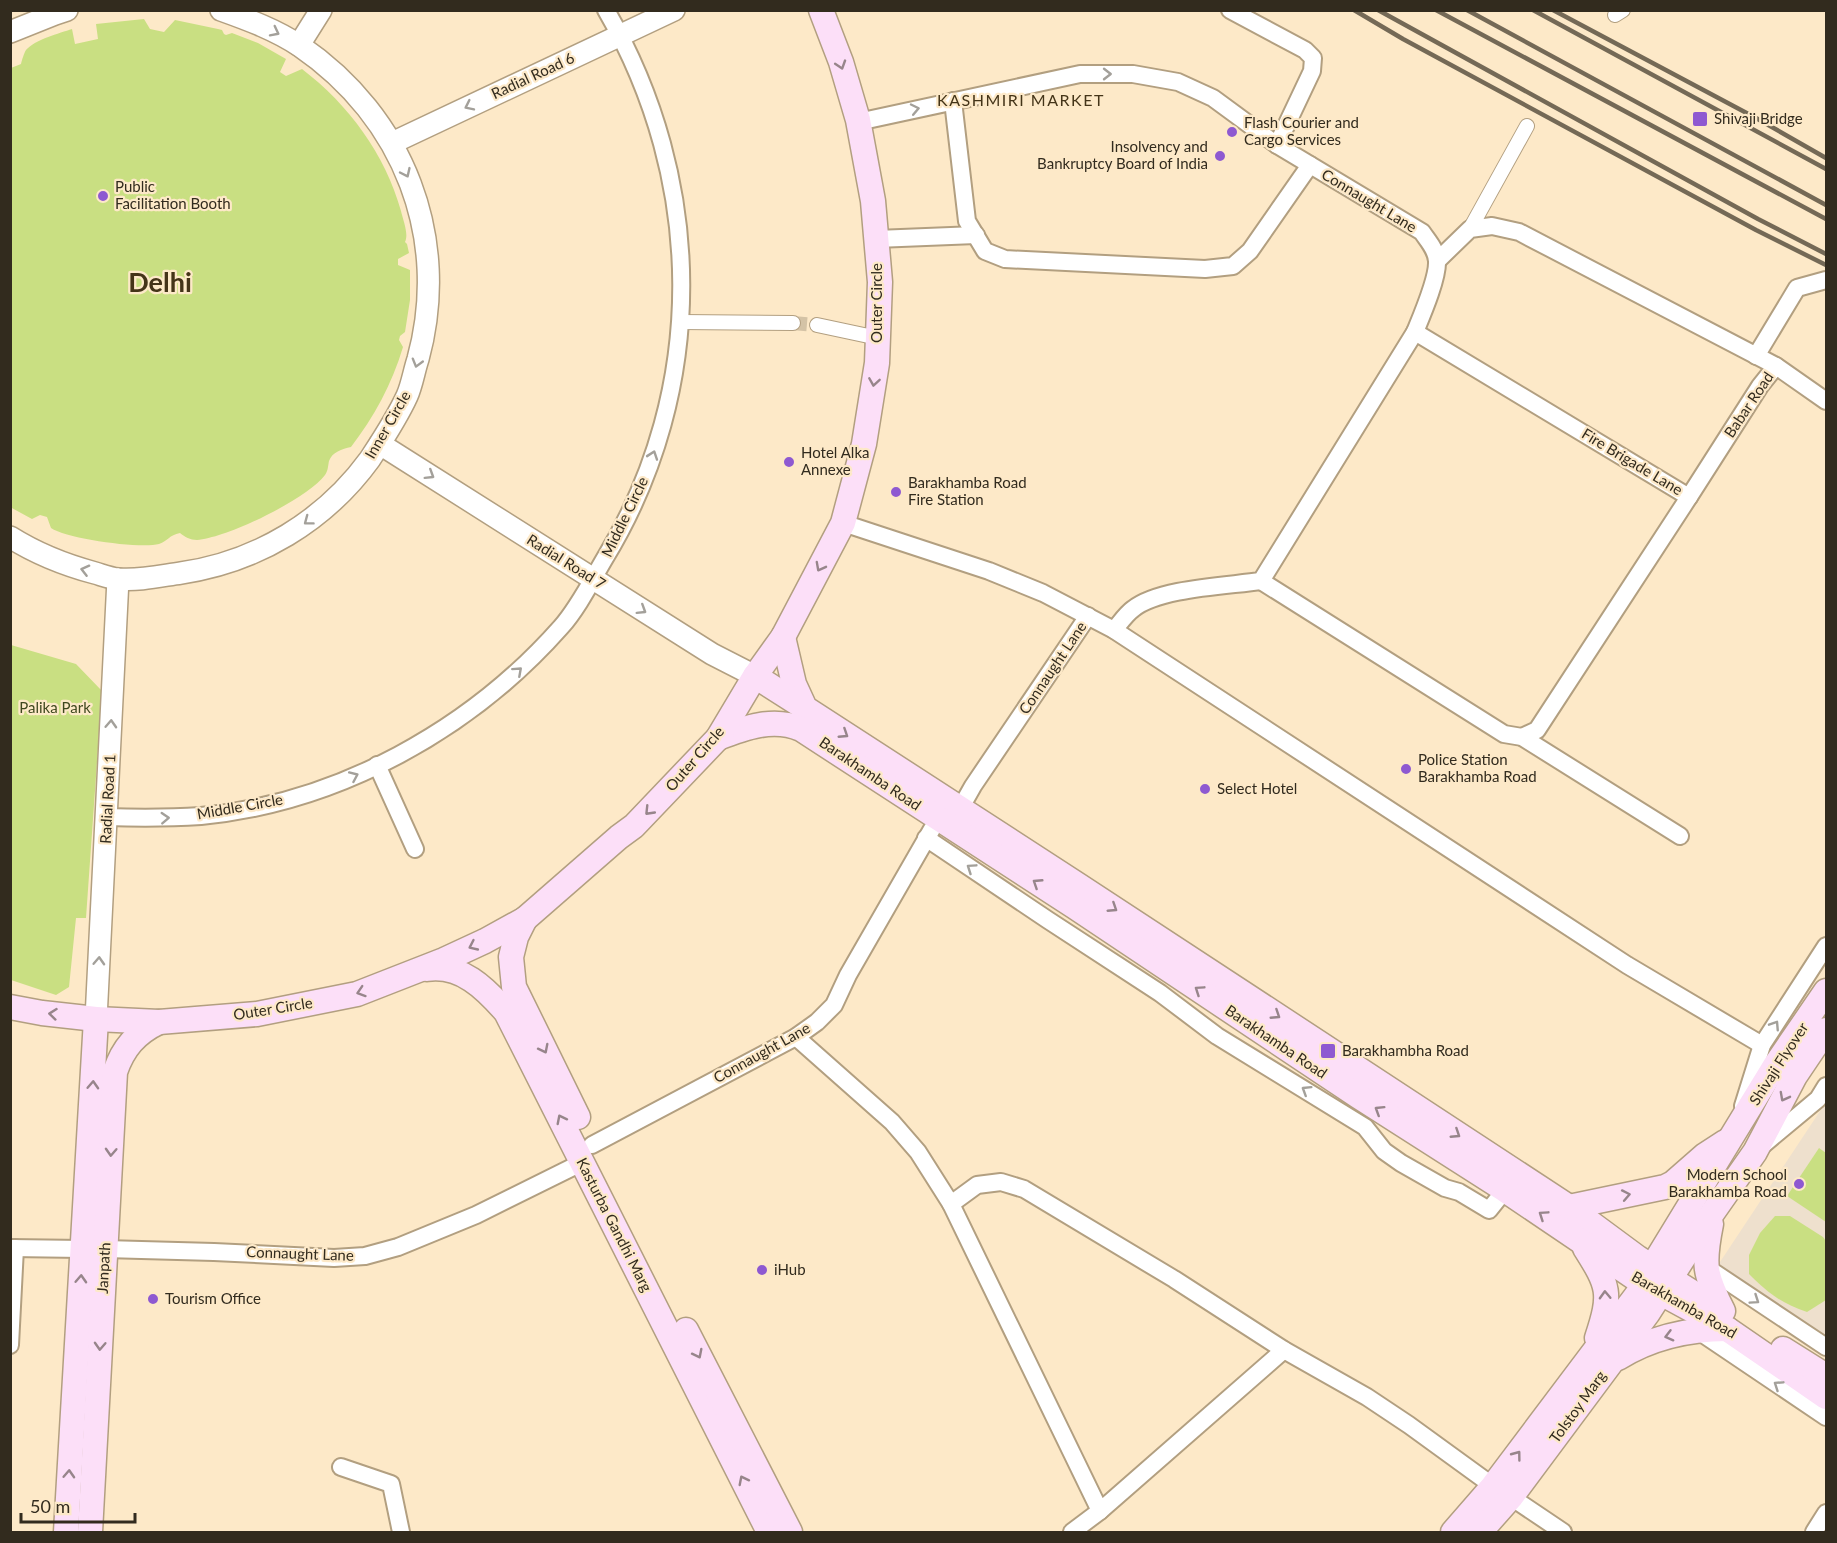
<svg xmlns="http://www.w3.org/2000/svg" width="1837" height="1543" font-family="Lato,sans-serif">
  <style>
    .education { fill: #eee0cd }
    .green { fill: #c9df82 }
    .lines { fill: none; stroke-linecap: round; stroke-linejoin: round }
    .pedestrian-tunnel { stroke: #d4c3a6; stroke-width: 14; stroke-dasharray: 14 7; stroke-linecap: butt }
    .pedestrian-casing { stroke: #b29f80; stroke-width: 16 }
    .minor-casing { stroke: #b29f80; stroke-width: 20 }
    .tertiary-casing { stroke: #b29f80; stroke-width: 24 }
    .secondary-casing { stroke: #b29f80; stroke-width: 27 }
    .pedestrian { stroke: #fff; stroke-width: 14 }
    .minor { stroke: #fff; stroke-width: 16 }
    .tertiary { stroke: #fff; stroke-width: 21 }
    .secondary { stroke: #fcdff8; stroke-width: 24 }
    .rail { stroke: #746956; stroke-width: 4.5 }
    .oneway { stroke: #a3a09a }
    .oneway2 { stroke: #97858b }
    .poi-dot { fill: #8e59d1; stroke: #fde9c8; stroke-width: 2 }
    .labels { text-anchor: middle; stroke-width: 4.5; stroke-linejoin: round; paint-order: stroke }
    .street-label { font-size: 15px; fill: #322b1e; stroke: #fde9c8 }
    .poi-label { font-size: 15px; fill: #322b1e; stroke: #fde9c8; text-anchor: start }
    .park-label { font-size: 15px; fill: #3f481f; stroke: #fde9c8 }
    .neighbourhood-label { font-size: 16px; letter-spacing: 1.5px; fill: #443418; stroke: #fde9c8 }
    .town-label { font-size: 27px; font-weight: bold; fill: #443418; stroke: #fde9c8 }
  </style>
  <rect width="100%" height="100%" fill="#fde9c8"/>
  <path class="education" d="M1826,1102V1336L1718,1265Z"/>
  <g class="green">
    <path d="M144,19L150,29L164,32L175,20L218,29L222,30L224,34L226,35L232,33L258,43L286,59L280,72L286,76L302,69C349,105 385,154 401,211C403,220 409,234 405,242L407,244L409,253L398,259V265L410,270V300L405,332L400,336L399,340L403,347C392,384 374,417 351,447C342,449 332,452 329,461C328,466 328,471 325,475C307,499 227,538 197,540C190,540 185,537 180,533C169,535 168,541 159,544C141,549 67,539 51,528L47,517L40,515L32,519L10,507L11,68L21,64C22,60 24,53 26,50C34,40 60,33 72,29L75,44L98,39L96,24Z"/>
    <path d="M11,645L76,664L102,691L86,918H76L69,987L56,995L11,980Z"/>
    <path d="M1819,1148L1826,1153V1222L1787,1196Z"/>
    <path d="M1775,1216H1790L1823,1237L1826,1241V1300L1807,1312C1782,1304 1768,1293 1749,1274V1255L1760,1233Z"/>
  </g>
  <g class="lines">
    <path class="pedestrian-tunnel" d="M793,323L817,325"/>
    <defs>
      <g id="pedestrian">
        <path d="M1615,15L1623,10"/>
        <path d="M1470,229L1527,126"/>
        <path d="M680,322L793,323"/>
        <path d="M817,325L878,338"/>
      </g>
      <g id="minor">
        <path d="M1230,10L1305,50L1313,58L1312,71L1277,145"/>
        <path d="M953,101L967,221L985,251L1005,259L1205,269L1233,266L1250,251L1310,165"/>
        <path d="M858,122L1080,74H1133L1178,82L1213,98L1277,145L1422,232C1428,241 1436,249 1437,261C1438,278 1422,315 1415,332L1261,581C1227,586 1159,588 1133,609C1126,614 1120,623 1114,630"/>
        <path d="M876,239L976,235"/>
        <path d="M1437,261L1470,229L1492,226L1519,232L1776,366"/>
        <path d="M1415,332L1689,497L1537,730L1522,737"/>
        <path d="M1756,356L1797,288L1826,280"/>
        <path d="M1689,497L1760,386L1776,366L1826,401"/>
        <path d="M843,523L989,571L1043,593L1114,630L1627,965L1762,1045"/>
        <path d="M1261,581L1504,734L1522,737L1680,836"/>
        <path d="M377,765L415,849"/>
        <path d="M960,809L973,786L1088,616"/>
        <path d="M107,817C138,818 169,818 201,816C338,803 470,730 561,627C578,608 592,580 605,558C708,388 705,181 606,10"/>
        <path d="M926,838L1048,920L1160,993L1217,1036L1365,1127L1384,1151L1401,1163L1445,1188L1459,1192L1489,1210L1505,1190"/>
        <path d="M796,1037L892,1122L918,1152L951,1204L977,1185L1001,1182L1024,1189L1174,1279L1284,1350L1367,1397L1409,1425L1493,1486"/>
        <path d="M1743,1106L1762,1045L1826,946"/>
        <path d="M1764,1144L1818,1099L1826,1086"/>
        <path d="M592,1145L796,1037L817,1022L834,1005L848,975L932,829"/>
        <path d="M951,1204L1100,1511L1284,1350"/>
        <path d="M10,1248L83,1249"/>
        <path d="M105,1249L214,1252L334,1258L365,1256L398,1247L476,1215L583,1162"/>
        <path d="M1706,1267L1826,1347"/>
        <path d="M1697,1330L1826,1417"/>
        <path d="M10,1345L15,1248"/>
        <path d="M341,1467L391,1484L401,1532"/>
        <path d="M1511,1497L1563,1532"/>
        <path d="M1072,1532L1100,1511"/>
        <path d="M1814,1532L1826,1513"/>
      </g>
      <g id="tertiary">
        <path d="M10,32L55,14L67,10"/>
        <path d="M299,45L321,10"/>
        <path d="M392,143L674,10"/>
        <path d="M380,444L712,654L755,676"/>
        <path d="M10,537C37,554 65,565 95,573C102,575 110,578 118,579C139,581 160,576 181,573C257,562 325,521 370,459C383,439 397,418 407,396C412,385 414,371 418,359C451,238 404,117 300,46C276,30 249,20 221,10"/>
        <path d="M96,1019L118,579"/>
      </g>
      <g id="secondary">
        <path d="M783,637L794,684L805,708L1078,885L1569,1207L1638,1258L1720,1310"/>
        <path d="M755,676L805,708"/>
        <path d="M718,738C744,728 773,717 801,729L1075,907L1358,1096L1505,1190L1644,1284L1727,1329L1826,1397"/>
        <path d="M525,919L516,937L511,957L514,987L578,1117"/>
        <path d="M427,969C461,964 485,988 506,1012L769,1532"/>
        <path d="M10,1007L42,1013L96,1019L159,1022L257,1014L357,994L444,960L485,941L525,919L619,837L634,826L718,738L755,676L783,637L843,523L864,444L877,363L880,282L873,201L858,120L841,62L821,10"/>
        <path d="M1569,1207L1665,1187L1673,1183L1705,1155L1725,1142"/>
        <path d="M1711,1224C1703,1264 1704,1274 1723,1311"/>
        <path d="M1585,1248C1609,1286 1612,1293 1597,1338"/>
        <path d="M686,1330L790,1532"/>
        <path d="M1783,1349L1826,1376"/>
        <path d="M1618,1358C1652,1337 1688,1329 1727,1329"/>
        <path d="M66,1532L96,1019"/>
        <path d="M90,1532L115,1072C123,1048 136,1033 159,1022"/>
        <path d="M1453,1532L1493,1486L1639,1292L1652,1267L1776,1064L1826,991"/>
        <path d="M1480,1532L1511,1497L1648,1313L1713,1212L1755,1152L1795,1076L1826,1030"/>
      </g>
    </defs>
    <use href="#pedestrian" class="pedestrian-casing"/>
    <use href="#minor" class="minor-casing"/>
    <use href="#tertiary" class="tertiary-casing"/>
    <use href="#secondary" class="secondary-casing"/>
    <use href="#pedestrian" class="pedestrian"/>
    <use href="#minor" class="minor"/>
    <use href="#tertiary" class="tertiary"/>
    <use href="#secondary" class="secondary"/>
    <g class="rail">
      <path d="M1354,10L1403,39L1756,230L1826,265"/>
      <path d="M1378,10L1758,219L1826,254"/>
      <path d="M1436,10L1826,219"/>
      <path d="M1467,10L1826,205"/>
      <path d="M1533,10L1826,169"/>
      <path d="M1553,10L1756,118L1826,158"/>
    </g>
  </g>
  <defs><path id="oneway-chevron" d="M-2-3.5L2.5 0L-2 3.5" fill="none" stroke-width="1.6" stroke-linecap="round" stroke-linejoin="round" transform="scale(1.5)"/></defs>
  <g class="oneway">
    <use href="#oneway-chevron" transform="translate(275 32) rotate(27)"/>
    <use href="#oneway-chevron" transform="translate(1107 74)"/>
    <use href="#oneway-chevron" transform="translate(469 106) rotate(154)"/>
    <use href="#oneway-chevron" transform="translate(915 109) rotate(-12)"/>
    <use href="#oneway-chevron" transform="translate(406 173) rotate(65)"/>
    <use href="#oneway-chevron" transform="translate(417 363) rotate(106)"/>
    <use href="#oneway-chevron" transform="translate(653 455) rotate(-71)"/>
    <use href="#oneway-chevron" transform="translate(430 475) rotate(32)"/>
    <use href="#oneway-chevron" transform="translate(308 521) rotate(143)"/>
    <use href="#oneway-chevron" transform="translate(85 570) rotate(-166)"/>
    <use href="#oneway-chevron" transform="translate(642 610) rotate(32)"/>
    <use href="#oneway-chevron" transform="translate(518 671) rotate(-42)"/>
    <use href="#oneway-chevron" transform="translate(111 724) rotate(-87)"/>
    <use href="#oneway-chevron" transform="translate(354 776) rotate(-24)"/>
    <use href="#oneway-chevron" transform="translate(165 818) rotate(-3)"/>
    <use href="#oneway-chevron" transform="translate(971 868) rotate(-146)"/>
    <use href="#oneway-chevron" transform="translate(99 961) rotate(-87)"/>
    <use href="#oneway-chevron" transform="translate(1775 1025) rotate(-57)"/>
    <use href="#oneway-chevron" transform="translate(1306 1090) rotate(-148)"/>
    <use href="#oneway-chevron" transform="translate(1755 1300) rotate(34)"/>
    <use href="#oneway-chevron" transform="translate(1778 1385) rotate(-146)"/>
  </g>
  <g class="oneway2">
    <use href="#oneway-chevron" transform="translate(841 65) rotate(72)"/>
    <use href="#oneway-chevron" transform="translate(874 382) rotate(99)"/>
    <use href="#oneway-chevron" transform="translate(820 567) rotate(118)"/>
    <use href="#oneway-chevron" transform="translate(844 734) rotate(33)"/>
    <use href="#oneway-chevron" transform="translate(649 811) rotate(134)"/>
    <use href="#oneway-chevron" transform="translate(1037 883) rotate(-147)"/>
    <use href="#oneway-chevron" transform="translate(1113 908) rotate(33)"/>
    <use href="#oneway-chevron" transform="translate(473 946) rotate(155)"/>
    <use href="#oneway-chevron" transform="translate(1199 990) rotate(-146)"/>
    <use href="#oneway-chevron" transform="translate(361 992) rotate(162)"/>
    <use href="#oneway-chevron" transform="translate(53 1014) rotate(-174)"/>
    <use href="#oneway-chevron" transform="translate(1276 1015) rotate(33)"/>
    <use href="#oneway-chevron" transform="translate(544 1049) rotate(63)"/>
    <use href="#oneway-chevron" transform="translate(93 1085) rotate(-87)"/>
    <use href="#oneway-chevron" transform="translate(1784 1097) rotate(118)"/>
    <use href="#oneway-chevron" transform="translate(1379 1110) rotate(-148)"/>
    <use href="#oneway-chevron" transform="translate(561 1119) rotate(-117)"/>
    <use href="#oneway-chevron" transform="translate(1456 1134) rotate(33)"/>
    <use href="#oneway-chevron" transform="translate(111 1152) rotate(93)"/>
    <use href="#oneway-chevron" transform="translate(1626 1195) rotate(-11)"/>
    <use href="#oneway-chevron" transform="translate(1543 1215) rotate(-146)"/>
    <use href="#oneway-chevron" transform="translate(81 1279) rotate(-87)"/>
    <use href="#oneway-chevron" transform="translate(1605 1295) rotate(-92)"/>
    <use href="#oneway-chevron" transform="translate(1669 1336) rotate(165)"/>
    <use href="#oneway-chevron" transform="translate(100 1346) rotate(93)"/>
    <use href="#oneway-chevron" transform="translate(698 1354) rotate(63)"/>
    <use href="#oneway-chevron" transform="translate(1517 1455) rotate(-53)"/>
    <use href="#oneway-chevron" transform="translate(69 1474) rotate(-87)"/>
    <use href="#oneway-chevron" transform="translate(743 1480) rotate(-117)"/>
  </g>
  <g class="poi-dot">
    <rect x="1692" y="111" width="16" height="16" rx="3"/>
    <circle cx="1232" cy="132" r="6"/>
    <circle cx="1220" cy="156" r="6"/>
    <circle cx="103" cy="196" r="6"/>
    <circle cx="789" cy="462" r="6"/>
    <circle cx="896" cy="492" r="6"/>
    <circle cx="1406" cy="769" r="6"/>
    <circle cx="1205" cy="789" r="6"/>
    <rect x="1320" y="1043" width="16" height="16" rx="3"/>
    <circle cx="1799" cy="1184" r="6"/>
    <circle cx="762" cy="1270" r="6"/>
    <circle cx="153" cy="1299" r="6"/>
  </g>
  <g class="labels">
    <g class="street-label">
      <text transform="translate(533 76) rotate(-25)" y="5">Radial Road 6</text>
      <text transform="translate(1369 201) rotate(31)" y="5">Connaught Lane</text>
      <text transform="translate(877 303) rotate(-90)" y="5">Outer Circle</text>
      <text transform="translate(1749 405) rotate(-56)" y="5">Babar Road</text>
      <text transform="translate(388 425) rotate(-60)" y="5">Inner Circle</text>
      <text transform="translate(1632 462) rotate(31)" y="5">Fire Brigade Lane</text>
      <text transform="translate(625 517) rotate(-64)" y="5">Middle Circle</text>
      <text transform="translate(566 562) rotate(32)" y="5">Radial Road 7</text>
      <text transform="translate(1053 668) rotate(-56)" y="5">Connaught Lane</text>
      <text transform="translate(695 759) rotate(-49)" y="5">Outer Circle</text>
      <text transform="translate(870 774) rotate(34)" y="5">Barakhamba Road</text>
      <text transform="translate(108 799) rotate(-87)" y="5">Radial Road 1</text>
      <text transform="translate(240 807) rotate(-10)" y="5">Middle Circle</text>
      <text transform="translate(273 1009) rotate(-9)" y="5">Outer Circle</text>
      <text transform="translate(1276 1042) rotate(34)" y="5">Barakhamba Road</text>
      <text transform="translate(762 1053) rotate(-29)" y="5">Connaught Lane</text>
      <text transform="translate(1779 1064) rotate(-57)" y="5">Shivaji Flyover</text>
      <text transform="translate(614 1225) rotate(63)" y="5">Kasturba Gandhi Marg</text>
      <text transform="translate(300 1254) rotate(2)" y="5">Connaught Lane</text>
      <text transform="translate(104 1268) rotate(-87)" y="5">Janpath</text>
      <text transform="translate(1684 1305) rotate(30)" y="5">Barakhamba Road</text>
      <text transform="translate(1578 1407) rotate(-54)" y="5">Tolstoy Marg</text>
    </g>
    <g class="poi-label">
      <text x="1714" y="124">Shivaji Bridge</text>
      <text x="1244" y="128">Flash Courier and<tspan x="1244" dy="17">Cargo Services</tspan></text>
      <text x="1208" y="152" text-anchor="end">Insolvency and<tspan x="1208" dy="17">Bankruptcy Board of India</tspan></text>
      <text x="115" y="192">Public<tspan x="115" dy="17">Facilitation Booth</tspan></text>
      <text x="801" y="458">Hotel Alka<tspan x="801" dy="17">Annexe</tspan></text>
      <text x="908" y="488">Barakhamba Road<tspan x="908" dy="17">Fire Station</tspan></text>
      <text x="1418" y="765">Police Station<tspan x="1418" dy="17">Barakhamba Road</tspan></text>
      <text x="1217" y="794">Select Hotel</text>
      <text x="1342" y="1056">Barakhambha Road</text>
      <text x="1787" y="1180" text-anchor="end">Modern School<tspan x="1787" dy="17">Barakhamba Road</tspan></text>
      <text x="774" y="1275">iHub</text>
      <text x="165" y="1304">Tourism Office</text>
    </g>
    <g class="park-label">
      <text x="55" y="713">Palika Park</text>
    </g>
    <g class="neighbourhood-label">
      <text x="1021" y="106">KASHMIRI MARKET</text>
    </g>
    <g class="town-label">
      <text x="160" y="292">Delhi</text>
    </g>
  </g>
  <rect width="1837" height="1543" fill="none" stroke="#322b1e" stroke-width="24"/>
  <path d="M21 1513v9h114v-9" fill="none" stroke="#322b1e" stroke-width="3"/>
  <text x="30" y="1513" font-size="18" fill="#322b1e" stroke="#fde9c8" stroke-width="4.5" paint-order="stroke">50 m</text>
</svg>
